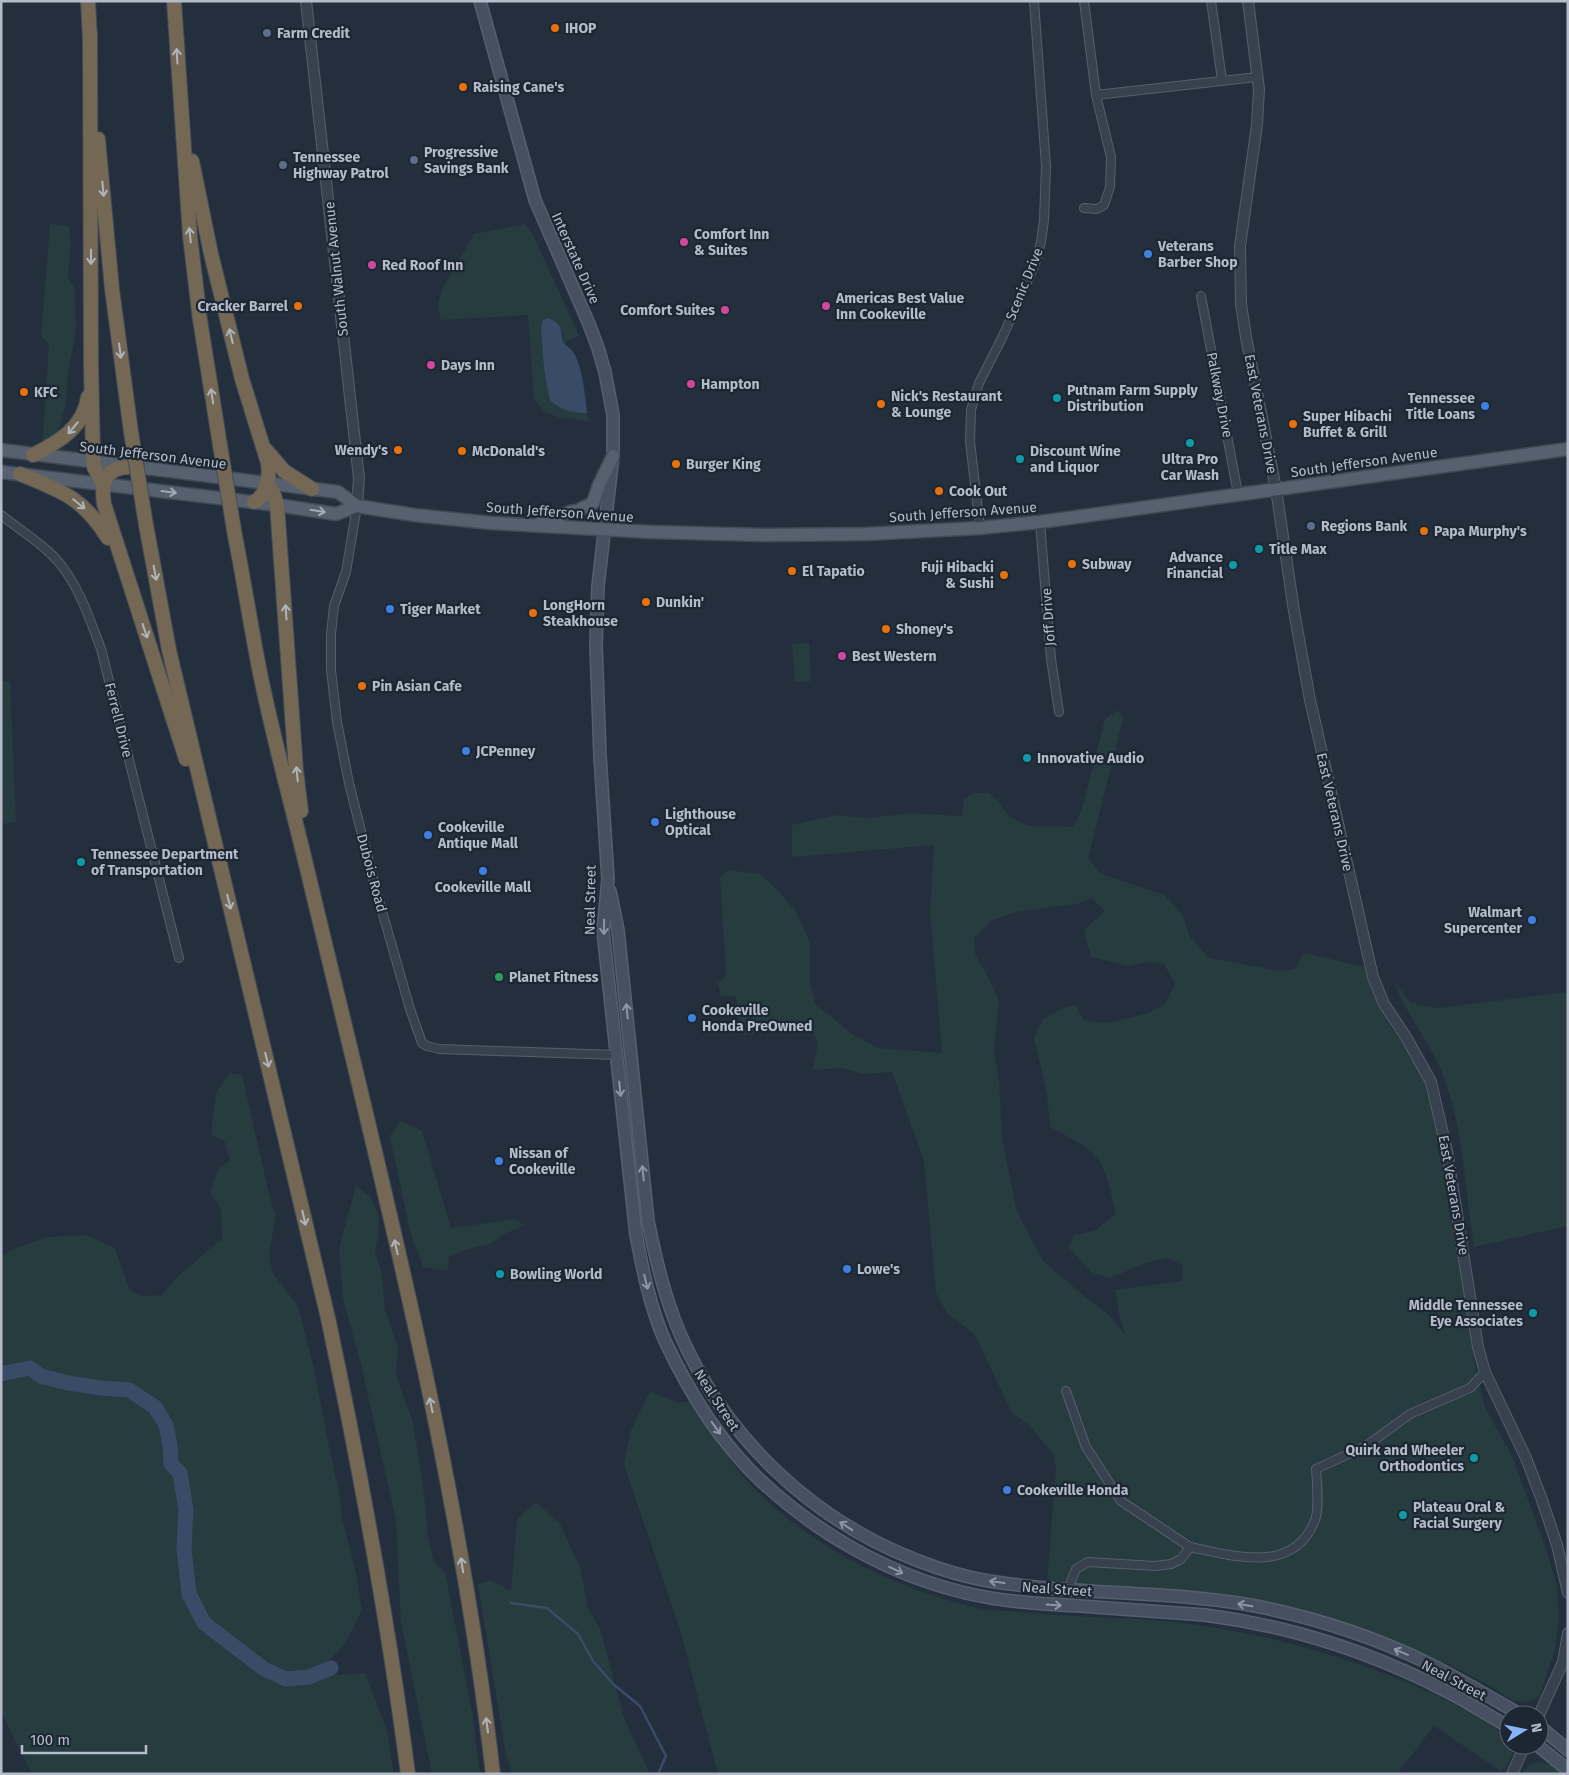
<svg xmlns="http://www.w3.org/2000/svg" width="1569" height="1775" font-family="'Fira Sans',sans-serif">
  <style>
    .green { fill: #263c3f; fill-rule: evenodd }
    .water { fill: #394c67 }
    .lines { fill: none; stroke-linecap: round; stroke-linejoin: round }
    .stream { stroke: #394c67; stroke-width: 2.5 }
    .river { stroke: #394c67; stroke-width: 15 }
    .minor-casing { stroke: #565f6c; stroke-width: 10 }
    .tertiary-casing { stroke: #565f6c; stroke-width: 12 }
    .secondary-casing { stroke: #565f6c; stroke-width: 14 }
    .primary-casing { stroke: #414a57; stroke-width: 15 }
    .motorway-casing { stroke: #434c59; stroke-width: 16 }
    .minor { stroke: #38414e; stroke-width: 8 }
    .tertiary { stroke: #38414e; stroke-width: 10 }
    .secondary { stroke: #465061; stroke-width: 11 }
    .primary { stroke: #56606e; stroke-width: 12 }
    .motorway { stroke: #746855; stroke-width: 14 }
    .motorway-bridge-casing { stroke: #434c59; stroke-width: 16; stroke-linecap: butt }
    .motorway-bridge { stroke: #746855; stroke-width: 14 }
    .oneway { stroke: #aeb4bd }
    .oneway2 { stroke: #a1aab7 }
    .oneway3 { stroke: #8e96a5 }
    .food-dot { fill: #e8710a; stroke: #1d2633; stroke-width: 2 }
    .service-dot { fill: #5c6f8a; stroke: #1d2633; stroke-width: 2 }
    .hotel-dot { fill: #d1479c; stroke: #1d2633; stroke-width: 2 }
    .shop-dot { fill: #3f7fe0; stroke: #1d2633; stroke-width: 2 }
    .culture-dot { fill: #0f9aa8; stroke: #1d2633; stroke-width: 2 }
    .leisure-dot { fill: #2e9e5b; stroke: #1d2633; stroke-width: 2 }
    .labels { text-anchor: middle; stroke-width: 4.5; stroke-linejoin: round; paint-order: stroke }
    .poi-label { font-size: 14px; font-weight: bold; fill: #b4bcc9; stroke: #1d2633; text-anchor: start }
    .street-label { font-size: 14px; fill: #b4bcc9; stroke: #1d2633 }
  </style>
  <rect width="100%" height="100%" fill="#242f3e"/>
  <g class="green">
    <path d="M50,224L69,226L71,241L68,278L75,289L76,331L68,373L66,404L57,435L42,446L49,344L41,336Z"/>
    <path d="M525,224L532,233L579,335L564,343L562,331L541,328L543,342L577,414L587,413L589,421L560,418L544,411L534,400L528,315L441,320L438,305L442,289L474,234Z"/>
    <path d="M809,643L811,681L795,682L792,644Z"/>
    <path d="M10,681L16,822L1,824V682Z"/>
    <path d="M1118,710L1123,718L1088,858L1101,874L1164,895L1182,914L1190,937L1209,958L1280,971L1294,969L1305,953L1364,967L1372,992L1385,1018L1419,1068L1428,1092L1439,1138L1449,1191L1474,1360L1485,1407L1512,1456L1545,1546L1557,1586L1559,1617L1555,1650L1539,1697L1526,1702L1513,1701L1492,1687L1448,1664L1390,1638L1313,1614L1258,1601L1174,1589L1047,1581L1056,1469L1054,1455L1028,1424L1012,1413L975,1335L947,1313L936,1293L924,1161L892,1072L865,1074L841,1068L813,1070L818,1043L813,1030L741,1034L736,996H721L718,983L726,976L720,877L728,870L760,874L779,891L796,912L810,942V985L816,1005L855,1036L878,1048L942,1053L930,912L934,845L792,857V825L836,815L868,818L911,813L962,816L964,799L974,793H989L999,802L1010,817L1029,826L1074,827L1083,805L1105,719ZM1091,898L1105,911L1084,930L1091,957L1128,966L1147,962L1164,964L1175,984L1165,1004L1146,1014L1106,1023L1084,1020L1075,1005L1061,1009L1042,1020L1034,1038L1047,1094L1050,1127C1066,1136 1086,1144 1097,1158C1107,1169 1112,1199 1116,1214L1096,1230L1074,1235L1069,1248L1091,1272L1110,1278L1148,1262L1168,1258L1183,1266L1182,1281L1115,1290L1119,1314L1125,1334L1109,1315L1089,1300L1043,1261L1017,1212L1002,1138L999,1081L994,1050L999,1001L990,981L975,954L974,938L991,921L1015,912L1077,904Z"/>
    <path d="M1393,980L1411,1003L1437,1008L1568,992V1226L1474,1247C1465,1191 1464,1132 1444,1078C1435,1051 1417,1029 1404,1004C1400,997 1397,988 1393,980Z"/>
    <path d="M230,1073L242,1075L270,1198L276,1216L269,1254L273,1274L298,1306L314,1368L328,1442L340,1497L342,1518L356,1573L362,1610L345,1644L326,1663L336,1675L365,1673L387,1731L394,1774H32L1,1712V1257L11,1250L47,1237L87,1235L115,1248L129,1289L141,1296L162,1295L178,1276L222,1239L221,1209L210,1192L219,1168L230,1160L225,1142L211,1134L216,1093Z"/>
    <path d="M401,1121L422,1131L451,1228L513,1219L525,1225L506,1233L490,1244L468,1249L449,1257L448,1271L423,1267L410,1231L390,1136Z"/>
    <path d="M356,1185L371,1198L378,1214L379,1233L375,1252L382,1275L385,1309L398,1347L396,1374L413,1423L423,1485L428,1536L434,1562L445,1572L472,1711L480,1774H432L401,1623L396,1521L361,1364L343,1299L339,1249Z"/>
    <path d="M650,1391L678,1403L690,1401C708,1429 726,1458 749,1483C808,1546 895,1589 978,1608C991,1611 1006,1611 1019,1612C1059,1616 1099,1617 1139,1619C1227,1625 1309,1644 1391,1676C1432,1692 1473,1711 1509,1738V1745H1512C1514,1755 1509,1765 1501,1771L1434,1726L1397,1774H718L681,1633L624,1464L631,1430Z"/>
    <path d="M536,1502L560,1524L580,1567L588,1608L601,1631L624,1718L650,1774H512L505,1750L478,1584L491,1580L511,1591L517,1519Z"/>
    <path d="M1539,1762L1553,1765L1562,1774H1522L1530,1765Z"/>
  </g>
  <path class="water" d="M548,318C566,326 558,330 564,343C567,347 573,350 575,355C583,372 585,394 587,413C573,414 561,409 550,401L544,368L541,328L543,320Z"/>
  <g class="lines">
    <path class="stream" d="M511,1603L547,1608L578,1634L593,1661L613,1684L640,1706L666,1756L658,1774"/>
    <path class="river" d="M1,1374L30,1368L41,1376L68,1383L101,1388L129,1390L155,1407L166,1425L170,1445L171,1464L180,1473L186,1510L184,1548L189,1594L204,1623L264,1669L286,1679L309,1677L331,1668"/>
    <defs>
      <g id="minor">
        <path d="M1084,1L1096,95L1111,157L1110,187L1104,205L1097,209L1084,208"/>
        <path d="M1211,1L1222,80"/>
        <path d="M1096,95L1257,77"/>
        <path d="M1201,296L1238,494"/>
        <path d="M357,506L346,572L334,606L331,634V670L337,722L349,783L374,883L410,1009L422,1043L427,1046L439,1049L617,1055"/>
        <path d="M1,515C21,531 45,545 61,565C80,589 90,620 101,649L179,958"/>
        <path d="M1040,522L1051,659L1059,712"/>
        <path d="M980,528L970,441L971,410L979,383L1002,338L1035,264L1041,242L1044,220L1046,166L1034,1"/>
        <path d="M1066,1391L1086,1447L1121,1501L1190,1547"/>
        <path d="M1068,1589L1076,1569L1088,1562L1155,1566L1171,1564L1181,1559L1190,1547C1233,1556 1294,1575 1315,1520C1319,1511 1317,1480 1316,1469L1366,1446L1410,1414L1470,1388L1485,1372"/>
      </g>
      <g id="tertiary">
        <path d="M306,1L359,478L357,506"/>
        <path d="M1248,1L1259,89L1257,125L1240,246L1241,304L1246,337L1276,489L1294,611L1310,700L1373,977L1384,1004L1406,1037L1431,1082L1447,1151L1478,1347L1485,1372L1526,1458L1542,1500L1557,1545L1568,1593"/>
        <path d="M1539,1715L1563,1662L1568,1633"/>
        <path d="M1512,1774L1525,1745"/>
      </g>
      <g id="secondary">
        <path d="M480,1L535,200L589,324L598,348L605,372L613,415V456L598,586L596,645L600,756L608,879L603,931L636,1235C643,1271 650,1307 665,1341C688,1390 719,1441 759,1479C816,1533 889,1575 966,1593C1003,1602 1042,1604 1080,1606C1122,1609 1163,1612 1205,1615C1291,1626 1374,1653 1450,1693C1470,1703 1489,1716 1509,1727"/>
        <path d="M610,891L618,930L648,1221C656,1260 665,1299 681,1336C727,1439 811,1519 916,1560C939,1569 964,1577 989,1581C1075,1595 1163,1590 1250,1605C1309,1616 1371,1636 1426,1662C1458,1678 1490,1697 1521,1715"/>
        <path d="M1539,1726L1568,1750"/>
        <path d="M1537,1745L1568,1770"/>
      </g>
      <g id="primary">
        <path d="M1,450L338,492L357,506L414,515L491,523L651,532L765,535L866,534L980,528L1040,522L1568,449"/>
        <path d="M1,472L277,505L336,514L357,506"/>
        <path d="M539,524L570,512L577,511L593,503L599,485L613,456"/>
      </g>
      <g id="motorway">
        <path d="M88,1L90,40"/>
        <path d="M174,1L190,236L200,320L220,445"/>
        <path d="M90,33L91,366L93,454L94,467L103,484"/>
        <path d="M98,139L112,289L131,432"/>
        <path d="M192,161L211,254L242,379L268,463C270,477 267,495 254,502"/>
        <path d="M266,450L284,471L312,489"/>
        <path d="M33,455C59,442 84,427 88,397"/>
        <path d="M129,467C104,468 101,483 104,504L186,759"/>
        <path d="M20,474C62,491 83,498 108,538"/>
        <path d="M266,484L273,492L277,505L296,770L301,811"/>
        <path d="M146,525L169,650L328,1318C360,1469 388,1620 408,1774"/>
        <path d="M235,536C244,581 251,628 260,673C274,742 293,809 309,877C380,1174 458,1470 493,1774"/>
      </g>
    </defs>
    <use href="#minor" class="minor-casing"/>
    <use href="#tertiary" class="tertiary-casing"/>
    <use href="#secondary" class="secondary-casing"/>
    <use href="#primary" class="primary-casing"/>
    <use href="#motorway" class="motorway-casing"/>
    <use href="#minor" class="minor"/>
    <use href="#tertiary" class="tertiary"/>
    <use href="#secondary" class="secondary"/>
    <use href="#primary" class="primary"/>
    <use href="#motorway" class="motorway"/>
    <defs>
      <g id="motorway-bridge">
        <path d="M131,432L146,525"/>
        <path d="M220,445L235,536"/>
      </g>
    </defs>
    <use href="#motorway-bridge" class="motorway-bridge-casing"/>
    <use href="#motorway-bridge" class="motorway-bridge"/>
  </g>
  <defs><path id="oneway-shaft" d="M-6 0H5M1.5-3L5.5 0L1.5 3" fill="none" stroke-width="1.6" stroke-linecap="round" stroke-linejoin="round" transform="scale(1.25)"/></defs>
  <g class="oneway">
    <use href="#oneway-shaft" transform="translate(177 56) rotate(-93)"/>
    <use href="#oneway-shaft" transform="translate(103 189) rotate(85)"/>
    <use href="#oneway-shaft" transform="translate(190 235) rotate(-96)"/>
    <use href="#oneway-shaft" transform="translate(91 257) rotate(90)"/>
    <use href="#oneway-shaft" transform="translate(231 336) rotate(-104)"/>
    <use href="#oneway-shaft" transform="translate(120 351) rotate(83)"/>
    <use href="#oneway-shaft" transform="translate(212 396) rotate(-99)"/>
    <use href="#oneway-shaft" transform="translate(73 428) rotate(130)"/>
    <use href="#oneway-shaft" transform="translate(79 504) rotate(39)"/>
    <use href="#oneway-shaft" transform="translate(155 573) rotate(79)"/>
    <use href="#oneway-shaft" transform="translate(286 612) rotate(-94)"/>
    <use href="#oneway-shaft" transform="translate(145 631) rotate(71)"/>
    <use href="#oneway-shaft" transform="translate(297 774) rotate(-96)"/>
    <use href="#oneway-shaft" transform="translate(229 902) rotate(76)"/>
    <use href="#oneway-shaft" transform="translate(267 1060) rotate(76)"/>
    <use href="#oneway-shaft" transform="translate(304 1218) rotate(77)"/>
    <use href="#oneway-shaft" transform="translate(396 1247) rotate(-103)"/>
    <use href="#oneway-shaft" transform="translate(431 1405) rotate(-102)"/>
    <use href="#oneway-shaft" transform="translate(462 1565) rotate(-99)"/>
    <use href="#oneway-shaft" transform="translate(487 1725) rotate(-98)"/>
  </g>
  <g class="oneway2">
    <use href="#oneway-shaft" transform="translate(169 492) rotate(7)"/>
    <use href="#oneway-shaft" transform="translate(318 511) rotate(9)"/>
  </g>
  <g class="oneway3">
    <use href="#oneway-shaft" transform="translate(604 927) rotate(91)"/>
    <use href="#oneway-shaft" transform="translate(627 1011) rotate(-96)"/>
    <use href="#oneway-shaft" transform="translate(620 1089) rotate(84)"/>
    <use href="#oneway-shaft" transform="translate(643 1173) rotate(-96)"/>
    <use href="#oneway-shaft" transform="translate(646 1282) rotate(76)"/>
    <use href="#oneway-shaft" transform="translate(716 1428) rotate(55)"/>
    <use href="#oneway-shaft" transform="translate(846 1526) rotate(-147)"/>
    <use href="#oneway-shaft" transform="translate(896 1570) rotate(25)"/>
    <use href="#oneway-shaft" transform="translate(997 1582) rotate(-172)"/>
    <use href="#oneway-shaft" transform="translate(1054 1605) rotate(4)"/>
    <use href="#oneway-shaft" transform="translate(1245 1605) rotate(-171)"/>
    <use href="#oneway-shaft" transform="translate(1401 1652) rotate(-157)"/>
  </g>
  <g class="food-dot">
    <circle cx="555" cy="28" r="5"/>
    <circle cx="463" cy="87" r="5"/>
    <circle cx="298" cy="306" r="5"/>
    <circle cx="24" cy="392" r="5"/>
    <circle cx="881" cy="404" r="5"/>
    <circle cx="1293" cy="424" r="5"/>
    <circle cx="398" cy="450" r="5"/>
    <circle cx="462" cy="451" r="5"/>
    <circle cx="676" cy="464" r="5"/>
    <circle cx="939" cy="491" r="5"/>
    <circle cx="1424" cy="531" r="5"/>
    <circle cx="1072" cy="564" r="5"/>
    <circle cx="792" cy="571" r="5"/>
    <circle cx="1004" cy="575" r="5"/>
    <circle cx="646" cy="602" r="5"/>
    <circle cx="533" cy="613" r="5"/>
    <circle cx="886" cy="629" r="5"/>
    <circle cx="362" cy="686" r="5"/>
  </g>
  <g class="service-dot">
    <circle cx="267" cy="33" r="5"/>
    <circle cx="414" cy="160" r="5"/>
    <circle cx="283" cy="165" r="5"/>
    <circle cx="1311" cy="526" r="5"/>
  </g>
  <g class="hotel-dot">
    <circle cx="684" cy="242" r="5"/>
    <circle cx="372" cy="265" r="5"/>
    <circle cx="826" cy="306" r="5"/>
    <circle cx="725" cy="310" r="5"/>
    <circle cx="431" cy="365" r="5"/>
    <circle cx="691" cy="384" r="5"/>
    <circle cx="842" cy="656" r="5"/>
  </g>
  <g class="shop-dot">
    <circle cx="1148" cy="254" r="5"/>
    <circle cx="1485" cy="406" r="5"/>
    <circle cx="390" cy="609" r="5"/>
    <circle cx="466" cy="751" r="5"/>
    <circle cx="655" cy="822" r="5"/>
    <circle cx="428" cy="835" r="5"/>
    <circle cx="483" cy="871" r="5"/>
    <circle cx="1532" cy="920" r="5"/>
    <circle cx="692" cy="1018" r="5"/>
    <circle cx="499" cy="1161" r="5"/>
    <circle cx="847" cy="1269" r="5"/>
    <circle cx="1007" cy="1490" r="5"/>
  </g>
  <g class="culture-dot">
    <circle cx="1057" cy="398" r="5"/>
    <circle cx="1190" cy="443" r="5"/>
    <circle cx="1020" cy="459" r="5"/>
    <circle cx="1259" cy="549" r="5"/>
    <circle cx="1233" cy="565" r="5"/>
    <circle cx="1027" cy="758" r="5"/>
    <circle cx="81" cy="862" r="5"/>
    <circle cx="500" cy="1274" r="5"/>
    <circle cx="1533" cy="1313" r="5"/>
    <circle cx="1474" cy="1458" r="5"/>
    <circle cx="1403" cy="1515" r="5"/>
  </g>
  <circle class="leisure-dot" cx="499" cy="977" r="5"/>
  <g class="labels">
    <g class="poi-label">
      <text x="565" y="33">IHOP</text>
      <text x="277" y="38">Farm Credit</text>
      <text x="473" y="92">Raising Cane's</text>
      <text x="424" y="157">Progressive<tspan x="424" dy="16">Savings Bank</tspan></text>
      <text x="293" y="162">Tennessee<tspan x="293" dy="16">Highway Patrol</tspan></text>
      <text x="694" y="239">Comfort Inn<tspan x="694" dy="16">&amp; Suites</tspan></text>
      <text x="1158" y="251">Veterans<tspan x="1158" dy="16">Barber Shop</tspan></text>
      <text x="382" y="270">Red Roof Inn</text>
      <text x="836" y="303">Americas Best Value<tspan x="836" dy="16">Inn Cookeville</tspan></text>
      <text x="288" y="311" text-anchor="end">Cracker Barrel</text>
      <text x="715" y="315" text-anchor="end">Comfort Suites</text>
      <text x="441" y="370">Days Inn</text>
      <text x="701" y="389">Hampton</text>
      <text x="1067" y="395">Putnam Farm Supply<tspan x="1067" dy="16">Distribution</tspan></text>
      <text x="34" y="397">KFC</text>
      <text x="891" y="401">Nick's Restaurant<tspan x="891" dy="16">&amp; Lounge</tspan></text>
      <text x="1475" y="403" text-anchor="end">Tennessee<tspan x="1475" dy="16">Title Loans</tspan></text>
      <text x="1303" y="421">Super Hibachi<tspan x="1303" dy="16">Buffet &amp; Grill</tspan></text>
      <text x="388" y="455" text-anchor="end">Wendy's</text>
      <text x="472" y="456">McDonald's</text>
      <text x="1030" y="456">Discount Wine<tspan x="1030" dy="16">and Liquor</tspan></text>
      <text x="1190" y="464" text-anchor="middle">Ultra Pro<tspan x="1190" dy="16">Car Wash</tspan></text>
      <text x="686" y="469">Burger King</text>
      <text x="949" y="496">Cook Out</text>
      <text x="1321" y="531">Regions Bank</text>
      <text x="1434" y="536">Papa Murphy's</text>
      <text x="1269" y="554">Title Max</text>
      <text x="1223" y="562" text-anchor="end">Advance<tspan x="1223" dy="16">Financial</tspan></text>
      <text x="1082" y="569">Subway</text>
      <text x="994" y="572" text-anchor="end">Fuji Hibacki<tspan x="994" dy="16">&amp; Sushi</tspan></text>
      <text x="802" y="576">El Tapatio</text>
      <text x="656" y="607">Dunkin'</text>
      <text x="543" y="610">LongHorn<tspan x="543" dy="16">Steakhouse</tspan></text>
      <text x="400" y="614">Tiger Market</text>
      <text x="896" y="634">Shoney's</text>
      <text x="852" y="661">Best Western</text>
      <text x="372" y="691">Pin Asian Cafe</text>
      <text x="476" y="756">JCPenney</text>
      <text x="1037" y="763">Innovative Audio</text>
      <text x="665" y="819">Lighthouse<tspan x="665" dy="16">Optical</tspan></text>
      <text x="438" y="832">Cookeville<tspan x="438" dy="16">Antique Mall</tspan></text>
      <text x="91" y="859">Tennessee Department<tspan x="91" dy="16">of Transportation</tspan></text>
      <text x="483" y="892" text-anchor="middle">Cookeville Mall</text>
      <text x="1522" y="917" text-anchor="end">Walmart<tspan x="1522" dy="16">Supercenter</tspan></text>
      <text x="509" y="982">Planet Fitness</text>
      <text x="702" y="1015">Cookeville<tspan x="702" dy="16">Honda PreOwned</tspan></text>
      <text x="509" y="1158">Nissan of<tspan x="509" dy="16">Cookeville</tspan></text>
      <text x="857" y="1274">Lowe's</text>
      <text x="510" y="1279">Bowling World</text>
      <text x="1523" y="1310" text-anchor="end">Middle Tennessee<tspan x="1523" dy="16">Eye Associates</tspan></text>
      <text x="1464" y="1455" text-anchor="end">Quirk and Wheeler<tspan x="1464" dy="16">Orthodontics</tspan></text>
      <text x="1017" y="1495">Cookeville Honda</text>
      <text x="1413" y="1512">Plateau Oral &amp;<tspan x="1413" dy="16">Facial Surgery</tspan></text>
    </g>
    <g class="street-label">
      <text transform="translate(576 258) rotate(66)" y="5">Interstate Drive</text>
      <text transform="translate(336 269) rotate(-96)" y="5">South Walnut Avenue</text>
      <text transform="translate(1024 284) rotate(-68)" y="5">Scenic Drive</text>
      <text transform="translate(1220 395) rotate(79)" y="5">Palkway Drive</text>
      <text transform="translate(1261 414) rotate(79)" y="5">East Veterans Drive</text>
      <text transform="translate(153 455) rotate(7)" y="5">South Jefferson Avenue</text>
      <text transform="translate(1364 462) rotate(-8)" y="5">South Jefferson Avenue</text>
      <text transform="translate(560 512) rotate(4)" y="5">South Jefferson Avenue</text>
      <text transform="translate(963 512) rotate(-4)" y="5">South Jefferson Avenue</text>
      <text transform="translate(1048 617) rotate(-94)" y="5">Joff Drive</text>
      <text transform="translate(119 720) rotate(76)" y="5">Ferrell Drive</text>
      <text transform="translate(1335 812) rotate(77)" y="5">East Veterans Drive</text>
      <text transform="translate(372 873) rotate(75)" y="5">Dubois Road</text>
      <text transform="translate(590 900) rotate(-89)" y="5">Neal Street</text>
      <text transform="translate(1454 1195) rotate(80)" y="5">East Veterans Drive</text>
      <text transform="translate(717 1400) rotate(57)" y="5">Neal Street</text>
      <text transform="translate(1057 1589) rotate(4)" y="5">Neal Street</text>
      <text transform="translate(1454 1680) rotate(28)" y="5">Neal Street</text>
    </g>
  </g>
  <rect width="1569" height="1775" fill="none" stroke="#b4bcc9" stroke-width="5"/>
  <g transform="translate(1524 1730) rotate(80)"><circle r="24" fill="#1d2633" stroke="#59626f"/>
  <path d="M0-4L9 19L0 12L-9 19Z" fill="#8ab4f8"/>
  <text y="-8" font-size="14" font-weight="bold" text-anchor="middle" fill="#b4bcc9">N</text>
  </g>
  <path d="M22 1745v8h124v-8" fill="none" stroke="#b4bcc9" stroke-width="2.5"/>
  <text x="30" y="1745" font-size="15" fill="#b4bcc9" stroke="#1d2633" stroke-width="4" paint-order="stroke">100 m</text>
</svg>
